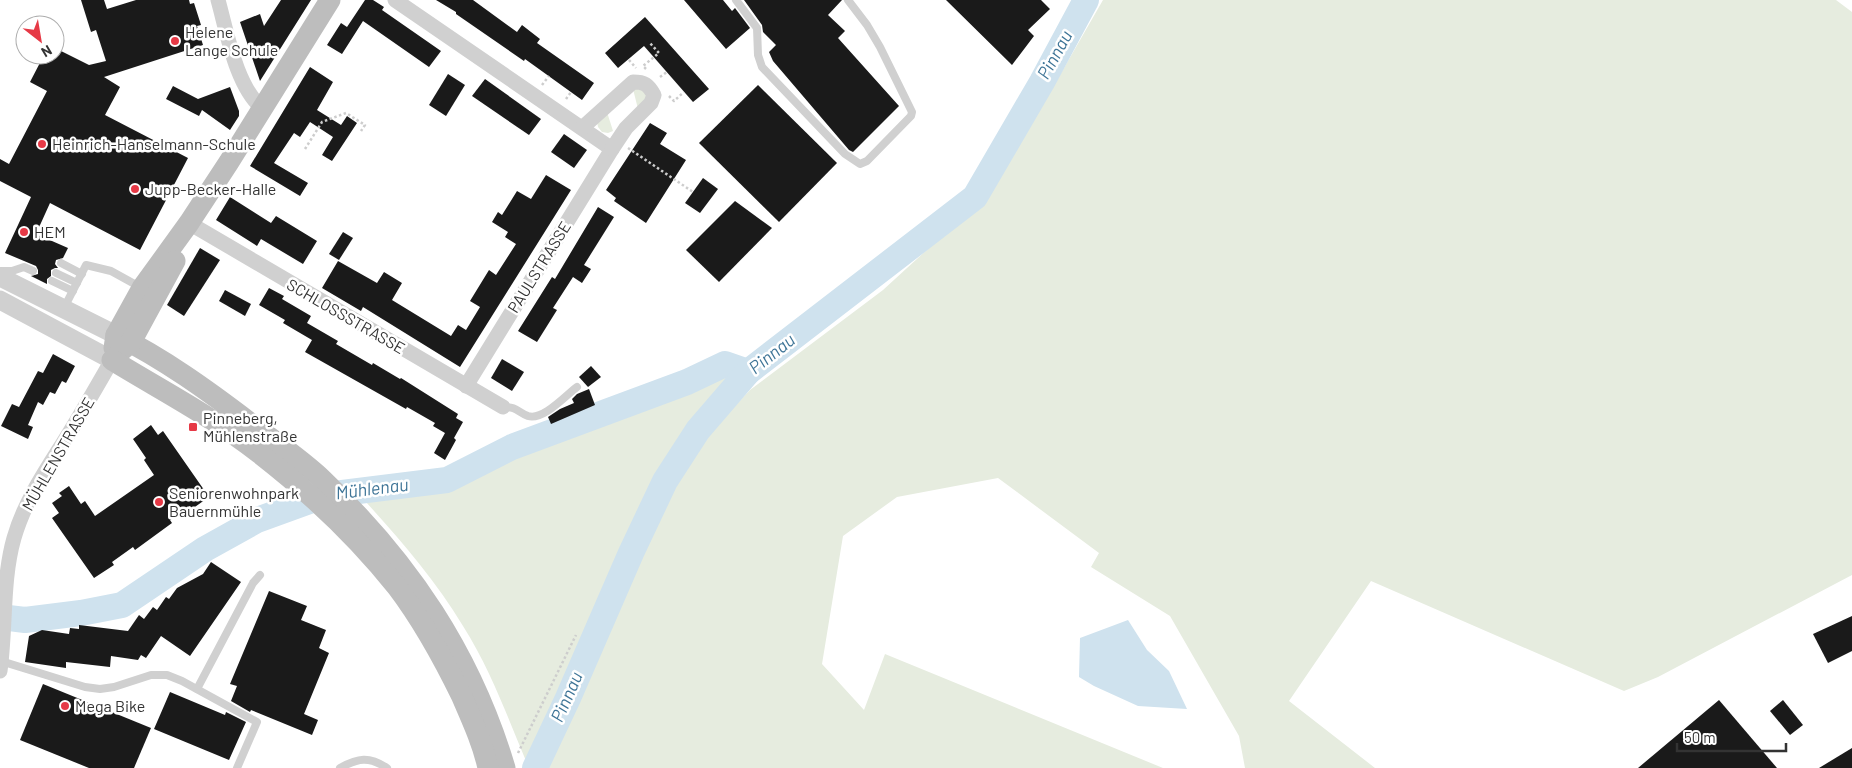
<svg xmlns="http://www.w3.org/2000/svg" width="1852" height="768" font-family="Barlow,sans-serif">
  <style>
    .green { fill: #e6ecdf }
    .water { fill: #cfe2ee }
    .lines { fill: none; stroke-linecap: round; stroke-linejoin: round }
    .river { stroke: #cfe2ee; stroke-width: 26 }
    .building { fill: #1a1a1a }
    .path { stroke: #cdcdcd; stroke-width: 2.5; stroke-dasharray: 2.5 2.5; stroke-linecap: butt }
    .service { stroke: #d0d0d0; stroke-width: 8 }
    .minor { stroke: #d0d0d0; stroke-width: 15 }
    .tertiary { stroke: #d0d0d0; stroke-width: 19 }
    .secondary { stroke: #bdbdbd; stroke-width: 21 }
    .poi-dot { fill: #e63946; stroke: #fff; stroke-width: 2 }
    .labels { text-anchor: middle; stroke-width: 5; stroke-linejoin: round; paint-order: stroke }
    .poi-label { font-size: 16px; fill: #333; stroke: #fff; text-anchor: start }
    .street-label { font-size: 16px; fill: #333; stroke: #fff }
    .water-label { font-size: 18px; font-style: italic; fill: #3f7597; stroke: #fff }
  </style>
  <rect width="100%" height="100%" fill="#fff"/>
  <g class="green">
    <path d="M1103,0H1836L1852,12V575L1658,677L1624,691L1371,581L1289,701L1375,768H1245L1239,736L1170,616L1091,567L1099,553L998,478L897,497L843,536L822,664L864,710L885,654L1163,768H529C508,719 492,672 463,626C433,576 395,534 356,491L447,480L512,447L687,382L725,364L748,372L698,430L668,477L750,390L883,290L966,214L1041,108Z"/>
    <path d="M640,88L647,94L646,99L638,109L633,89Z"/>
    <path d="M607,112L613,131L608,133L602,132L598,127L597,122Z"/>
  </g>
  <path class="water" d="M1128,620L1147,650L1169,671L1187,709L1138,706L1094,686L1079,677L1080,638Z"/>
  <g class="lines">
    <g class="river">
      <path d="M0,617L25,620L81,613L122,605L205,549L257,520L326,495L447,480L512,447L687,382L725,364L748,372"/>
      <path d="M535,768L568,698L631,553L665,481L698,430L748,372L975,197L1042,82L1086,0"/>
    </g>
  </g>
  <g class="building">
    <path d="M81,0H104L107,9L136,0H189L190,4L194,3L201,25L197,26L203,45L104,77L120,87L105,115L188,158L140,250L50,203L36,234L68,248L63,258L56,260L55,264L58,268H55L51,270V276L47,279V284L31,276L38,274V270L36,266L5,253L31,197L0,181V159L9,164L47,91L30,82L44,55H55V48L89,65L106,61L96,30L91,32Z"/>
    <path d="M281,0H311L260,81L240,22L260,14L264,26Z"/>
    <path d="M365,0H373L384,7L382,10L441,51L429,67L363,21L342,54L327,45L341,23L347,27Z"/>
    <path d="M436,0H473L517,32L522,25L540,39L537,43L594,83L582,100L525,59L524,61L456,14V12Z"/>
    <path d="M684,0H723L732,11L735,8L750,28L726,49Z"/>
    <path d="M744,0H842L828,15L845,31L838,38L899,106L853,152L849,150L773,61L769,52L776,45L763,32L762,25Z"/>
    <path d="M946,0H1041L1050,9L1028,30L1034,36L1012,65Z"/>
    <path d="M645,17L709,89L693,102L644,46L618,68L605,53Z"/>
    <path d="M310,67L333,82L317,110L341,125L347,116L357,123L332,161L322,155L333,137L310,122L300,137L294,133L274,163L308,183L300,196L250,166Z"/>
    <path d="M448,74L465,85L446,116L429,105Z"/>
    <path d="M485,79L541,119L529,135L472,96Z"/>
    <path d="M758,85L837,163L779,222L699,143Z"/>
    <path d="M173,86L198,99L230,87L239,111V116L230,130L202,110L199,116L166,99Z"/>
    <path d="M650,123L667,133L660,144L686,160L646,223L614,201L616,198L606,190Z"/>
    <path d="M564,134L587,150L574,168L551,152Z"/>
    <path d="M546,175L571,190L460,367L363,307L361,311L322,288L338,261L377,283L384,272L402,283L392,300L451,336L458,325L466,330L480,307L470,301L489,270L496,275L516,244L505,237L508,232L492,222L498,212L502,215L517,191L531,199Z"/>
    <path d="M703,178L718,189L700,213L685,203Z"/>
    <path d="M230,197L271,223L276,216L317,241L303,264L261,239L257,246L216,220Z"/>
    <path d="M735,201L772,228L719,282L686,250Z"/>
    <path d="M598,207L614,217L584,265L591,269L582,283L573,277L553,308L557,310L537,342L518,331L552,277L555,279Z"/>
    <path d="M343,232L353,238L339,260L329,254Z"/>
    <path d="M200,248L220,260L184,316L167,305Z"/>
    <path d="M269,288L284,296L282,299L311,316L307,323L338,341L336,344L372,365L373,363L400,379L401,378L458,414L456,418L463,422L454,438L456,440L445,460L434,453L445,433L433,426L435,423L407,407L406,409L305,352L312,340L283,323L285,320L259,305Z"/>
    <path d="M225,290L251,304L245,316L219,301Z"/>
    <path d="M53,354L75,366L66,383L62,381L55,394L50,392L43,405L38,402L28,425L33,427L28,439L1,426L12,404L19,407L38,371L43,373Z"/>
    <path d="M502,359L524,372L512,391L491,378Z"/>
    <path d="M591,366L601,377L588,387L579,377Z"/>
    <path d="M589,389L595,405L551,424L548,417L560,409L574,403L572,399L577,394Z"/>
    <path d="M151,425L158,435L163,431L209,497L192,509L190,506L170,520L172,523L135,550L133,547L112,562L114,565L94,578L52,518L59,513L52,503L62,496L59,493L69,486L81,504L85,501L95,516L154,475L144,460L146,458L133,439Z"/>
    <path d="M211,562L241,582L190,656L161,636L146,658L141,655L138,660L111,656L110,667L66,662V668L25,662L29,636L42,630L69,634L70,628L79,629V625L128,631L139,615L144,619L153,607L157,610L166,597L169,599L177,588L203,574Z"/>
    <path d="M269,591L307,606L301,620L326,630L319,648L329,653L304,714L318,720L312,735L251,710L250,712L231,701L237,686L230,684Z"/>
    <path d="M1852,616V651L1828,663L1813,634Z"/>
    <path d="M43,684L151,728L134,768H89L20,740Z"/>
    <path d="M170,692L225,715L226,712L246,722L229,760L154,729Z"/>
    <path d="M1719,700L1777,768H1638Z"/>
    <path d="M1783,700L1803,725L1790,735L1770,711Z"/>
    <path d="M1852,748V768H1819Z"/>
  </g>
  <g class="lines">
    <g class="path">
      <path d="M629,60L636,68"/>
      <path d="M646,69L643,66L659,53L649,42"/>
      <path d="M660,77L667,72"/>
      <path d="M542,85L549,76"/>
      <path d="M669,96L674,101L684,92"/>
      <path d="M566,99L571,92"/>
      <path d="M628,148L693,192"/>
      <path d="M305,149L322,122L346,113L365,125L361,131"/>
      <path d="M518,753L576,635"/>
    </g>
    <g class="service">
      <path d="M736,0L757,28L758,55L762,67L845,154L860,164L867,161L911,116L912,112L880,47L867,25L848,0"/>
      <path d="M61,263L82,274"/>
      <path d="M0,271H12L24,267L33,271"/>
      <path d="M56,273L77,283"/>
      <path d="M52,281L73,291"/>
      <path d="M64,308L86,265L111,271L140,287"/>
      <path d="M503,407C518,407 517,412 528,416C543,421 566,395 577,387"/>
      <path d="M1,661L85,687L100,689L114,687L151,675H167L182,681L257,722L237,768"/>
      <path d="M197,689L253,583L260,575"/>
      <path d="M340,768C358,758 369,756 387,768"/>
    </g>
    <g class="minor">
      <path d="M218,0C227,32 236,87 263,109"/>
      <path d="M395,0L612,149L466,386"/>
      <path d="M582,128L633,82C644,82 648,84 654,95L651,103L626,128L612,149"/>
      <path d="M189,223L503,407"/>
      <path d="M0,671C6,627 2,580 14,538C24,503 44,473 63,443C80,416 96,388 112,360"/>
    </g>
    <g class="tertiary">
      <path d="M0,277L116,335"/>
      <path d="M0,300L112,360"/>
    </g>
    <g class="secondary">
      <path d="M116,335C164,359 207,390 249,422C274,441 301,459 323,480C409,562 471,654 505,768"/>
      <path d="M114,348L116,335L142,288L189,223L229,162L330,0"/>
      <path d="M120,352L131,342L175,261"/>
      <path d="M112,360C161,390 213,417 259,453C308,491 358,538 397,587C422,620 444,660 462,697C472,720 483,744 488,768"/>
    </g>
  </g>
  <g class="poi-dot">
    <circle cx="175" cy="41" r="5"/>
    <circle cx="42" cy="144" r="5"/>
    <circle cx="135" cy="189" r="5"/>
    <circle cx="24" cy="232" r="5"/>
    <rect x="188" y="422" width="10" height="10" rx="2.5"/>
    <circle cx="159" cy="502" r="5"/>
    <circle cx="65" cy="706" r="5"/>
  </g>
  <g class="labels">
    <g class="poi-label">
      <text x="185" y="38">Helene<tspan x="185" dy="18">Lange Schule</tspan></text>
      <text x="52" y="150">Heinrich-Hanselmann-Schule</text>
      <text x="145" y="195">Jupp-Becker-Halle</text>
      <text x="34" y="238">HEM</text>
      <text x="203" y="424">Pinneberg,<tspan x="203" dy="18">Mühlenstraße</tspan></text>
      <text x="169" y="499">Seniorenwohnpark<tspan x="169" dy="18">Bauernmühle</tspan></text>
      <text x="75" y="712">Mega Bike</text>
    </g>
    <g class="street-label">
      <text transform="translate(539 267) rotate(-58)" y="6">PAULSTRASSE</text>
      <text transform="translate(346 316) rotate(30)" y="6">SCHLOSSSTRASSE</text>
      <text transform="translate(58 454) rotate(-60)" y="6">MÜHLENSTRASSE</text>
    </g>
    <g class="water-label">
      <text transform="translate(1055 55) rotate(-61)" y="6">Pinnau</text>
      <text transform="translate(772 354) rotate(-38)" y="6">Pinnau</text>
      <text transform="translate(372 489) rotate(-7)" y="6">Mühlenau</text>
      <text transform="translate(567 697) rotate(-66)" y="6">Pinnau</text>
    </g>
  </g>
  <g transform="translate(40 40) rotate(149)"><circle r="24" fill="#ffffff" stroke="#adadad"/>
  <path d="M0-4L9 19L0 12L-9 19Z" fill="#e63946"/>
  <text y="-8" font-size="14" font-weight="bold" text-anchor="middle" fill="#333333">N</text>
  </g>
  <path d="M1677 743v8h109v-8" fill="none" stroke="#333333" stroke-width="2.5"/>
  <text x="1684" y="743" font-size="15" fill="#333333" stroke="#ffffff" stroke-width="4" paint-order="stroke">50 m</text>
</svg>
